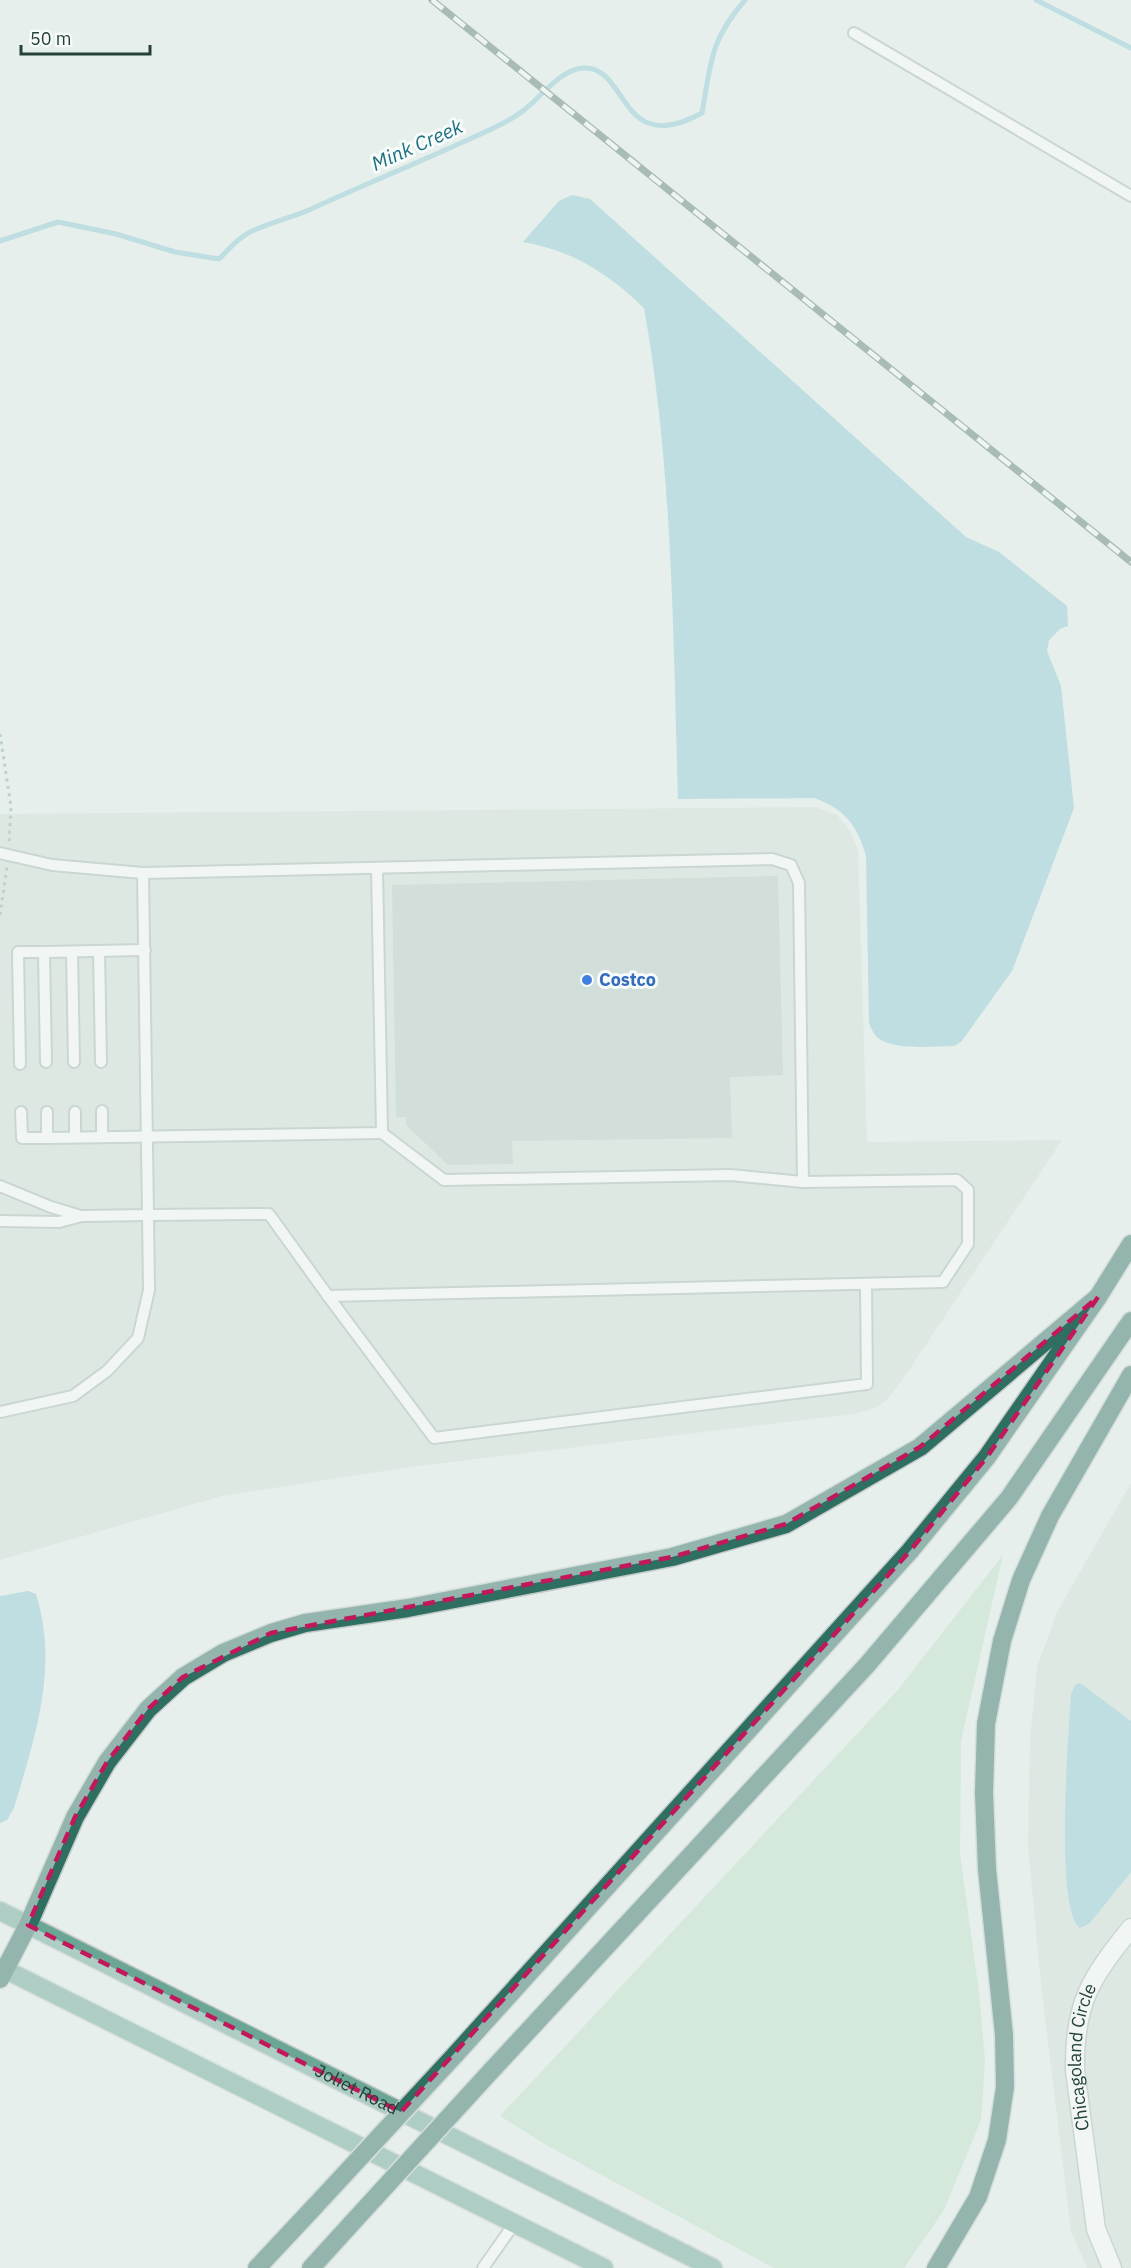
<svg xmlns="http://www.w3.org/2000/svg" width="1131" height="2268" font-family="'IBM Plex Sans',sans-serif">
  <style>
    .built { fill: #d4dfda }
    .green { fill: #bfe0c8 }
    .water { fill: #8ec9d4 }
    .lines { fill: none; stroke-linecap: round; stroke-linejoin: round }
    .stream { stroke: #8ec9d4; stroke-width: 5 }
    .building { fill: #bbcac4 }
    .service-casing { stroke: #a8b8b2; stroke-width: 14 }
    .minor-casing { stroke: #a8b8b2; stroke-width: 21 }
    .primary-casing { stroke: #c2cac8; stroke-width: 21 }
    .motorway-casing { stroke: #c2cac8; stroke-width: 21 }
    .path { stroke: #86b3a5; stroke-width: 3; stroke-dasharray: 3 4.5; stroke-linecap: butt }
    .service { stroke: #fff; stroke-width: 10 }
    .minor { stroke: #fff; stroke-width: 18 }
    .primary { stroke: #6aa596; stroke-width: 18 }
    .motorway { stroke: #2f6f62; stroke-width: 18 }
    .rail-casing { stroke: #5f7d75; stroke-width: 7 }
    .rail { stroke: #f7fbf9; stroke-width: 4.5; stroke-dasharray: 14; stroke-linecap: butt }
    .motorway-bridge-casing { stroke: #c2cac8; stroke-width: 21; stroke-linecap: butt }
    .motorway-bridge { stroke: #2f6f62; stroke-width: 18 }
    .marked { fill: none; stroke: #c2185b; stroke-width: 4.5; stroke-dasharray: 12 8; stroke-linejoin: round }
    .shop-dot { fill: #3f7fe0; stroke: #f7fbf9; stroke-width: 2 }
    .labels { text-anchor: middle; stroke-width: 6; stroke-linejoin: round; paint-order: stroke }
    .shop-label { font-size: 18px; font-weight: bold; fill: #366cbe; stroke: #f7fbf9; text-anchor: start }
    .street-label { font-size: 18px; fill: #24423a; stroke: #f7fbf9 }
    .water-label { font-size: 20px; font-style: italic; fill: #1c6f80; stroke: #f7fbf9 }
  </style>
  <rect width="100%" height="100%" fill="#e6efeb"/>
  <g class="built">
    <path d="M816,807L837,815L850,831L858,850L867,1142L1062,1140L901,1382L886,1401L873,1409L854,1414L410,1467L222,1496L0,1560V814Z"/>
    <path d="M1131,1483V2268H1087L1071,2231L1041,1985L1028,1846L1030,1740L1037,1667L1057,1612Z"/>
  </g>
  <path class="green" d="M1003,1555L961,1741L960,1854L979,1992L985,2061L981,2120L944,2210L904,2268H774L548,2146L500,2116L897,1691Z"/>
  <g class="water">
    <path d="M572,195L590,199L966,537L999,552L1067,606L1068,626L1060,629L1049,640L1047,651L1061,686L1074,808L1012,971L961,1042L954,1046C933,1046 902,1050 883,1041C875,1038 872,1030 869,1023L866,856C857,825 845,809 814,798L678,799C673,635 673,470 644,308C609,274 572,250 523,242L559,201Z"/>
    <path d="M28,1591L36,1594C59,1668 35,1737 14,1808L7,1820L0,1823V1596Z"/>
    <path d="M1080,1683L1131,1721V1872L1089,1924L1080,1928C1054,1908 1069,1732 1071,1694L1075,1685Z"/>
  </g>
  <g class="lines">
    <g class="stream">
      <path d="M1036,0L1131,48"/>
      <path d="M0,241L58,222L116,234L175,252L219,259C228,250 238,238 250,232C269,223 290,218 309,210C368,183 427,159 485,132C498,126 513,119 524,110C541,97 561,69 583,68C629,65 618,159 702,113C711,63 710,40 745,0"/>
    </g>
  </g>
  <path class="building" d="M778,876L783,1075L730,1077L732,1138L512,1141L513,1164L448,1165L406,1125V1117H396L392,885Z"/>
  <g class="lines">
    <defs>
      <g id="service">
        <path d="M854,33L1131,196"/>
        <path d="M0,853L52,865L143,873L148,1215L82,1216L59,1222L0,1221"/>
        <path d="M99,951L101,1062"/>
        <path d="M72,952L74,1062"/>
        <path d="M46,1062L44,952L145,950"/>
        <path d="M20,1064L18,952H44"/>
        <path d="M102,1111V1137"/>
        <path d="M21,1112L22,1138H47"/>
        <path d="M47,1112V1138L382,1133L377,868"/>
        <path d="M75,1112V1137"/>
        <path d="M382,1133L444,1180L731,1175L803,1182"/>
        <path d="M0,1186L51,1207L81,1216"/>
        <path d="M328,1296L434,1438L867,1384L866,1284"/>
        <path d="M0,1412L73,1396L107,1371L138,1338L149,1290L148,1215L269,1214L328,1296L943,1282L968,1244V1190L957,1180L803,1182L799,883L791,865L772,859L143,873"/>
        <path d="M483,2268L514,2224"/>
      </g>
      <g id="minor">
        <path id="s1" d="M1112,2268L1096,2229L1075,2070C1074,2003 1090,1979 1131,1928"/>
      </g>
      <g id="primary">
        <path id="s2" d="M0,1911L713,2268"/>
        <path d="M0,1967L604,2268"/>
      </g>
      <g id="motorway">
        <path d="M0,1979L28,1925L75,1817L107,1762L148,1709L183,1677L223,1653L271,1633L305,1623L408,1608L672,1557L786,1524L920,1447L1098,1297"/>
        <path d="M455,2055L910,1551L987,1457L1098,1297L1131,1244"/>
        <path d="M491,2071L867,1665L1009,1498L1131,1321"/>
        <path d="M257,2268L316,2205"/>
        <path d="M311,2268L352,2223"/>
        <path d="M936,2268L978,2197L997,2140L1005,2087L1004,2035L987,1869L984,1793L986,1724L1002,1641L1021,1580L1050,1516L1131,1375"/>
      </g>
    </defs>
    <use href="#service" class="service-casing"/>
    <use href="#minor" class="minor-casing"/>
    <use href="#primary" class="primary-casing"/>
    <use href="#motorway" class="motorway-casing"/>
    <g class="path">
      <path d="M0,734L11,807L9,842"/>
      <path d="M0,915L7,867"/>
    </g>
    <use href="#service" class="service"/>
    <use href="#minor" class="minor"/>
    <use href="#primary" class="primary"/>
    <use href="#motorway" class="motorway"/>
    <defs>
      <path id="rail" d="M432,0L1131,562"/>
    </defs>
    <use href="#rail" class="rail-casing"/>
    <use href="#rail" class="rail"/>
    <defs>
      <g id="motorway-bridge">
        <path d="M316,2205L455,2055"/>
        <path d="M352,2223L491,2071"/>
      </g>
    </defs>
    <use href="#motorway-bridge" class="motorway-bridge-casing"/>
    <use href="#motorway-bridge" class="motorway-bridge"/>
  </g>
  <path d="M0 0H1131V2268H0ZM1098,1297L987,1457L910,1551L401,2112L28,1925L75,1817L107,1762L148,1709L183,1677L271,1633L672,1557L786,1524L920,1447Z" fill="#e6efeb" fill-opacity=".55" fill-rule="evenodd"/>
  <path class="marked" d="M1098,1297L987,1457L910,1551L401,2112L28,1925L75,1817L107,1762L148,1709L183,1677L271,1633L672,1557L786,1524L920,1447Z"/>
  <circle class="shop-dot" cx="587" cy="980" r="6"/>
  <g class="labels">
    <g class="shop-label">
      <text x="599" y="986">Costco</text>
    </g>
    <g class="street-label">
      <text dy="6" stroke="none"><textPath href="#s1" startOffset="216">Chicagoland Circle</textPath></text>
      <text dy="6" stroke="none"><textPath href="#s2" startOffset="399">Joliet Road</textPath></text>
    </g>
    <g class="water-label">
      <text transform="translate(417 145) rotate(-24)" y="7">Mink Creek</text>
    </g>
  </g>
  <path d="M21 45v9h129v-9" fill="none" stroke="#24423a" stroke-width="3"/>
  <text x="30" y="45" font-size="18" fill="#24423a" stroke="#f7fbf9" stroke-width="4.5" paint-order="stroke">50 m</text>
</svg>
